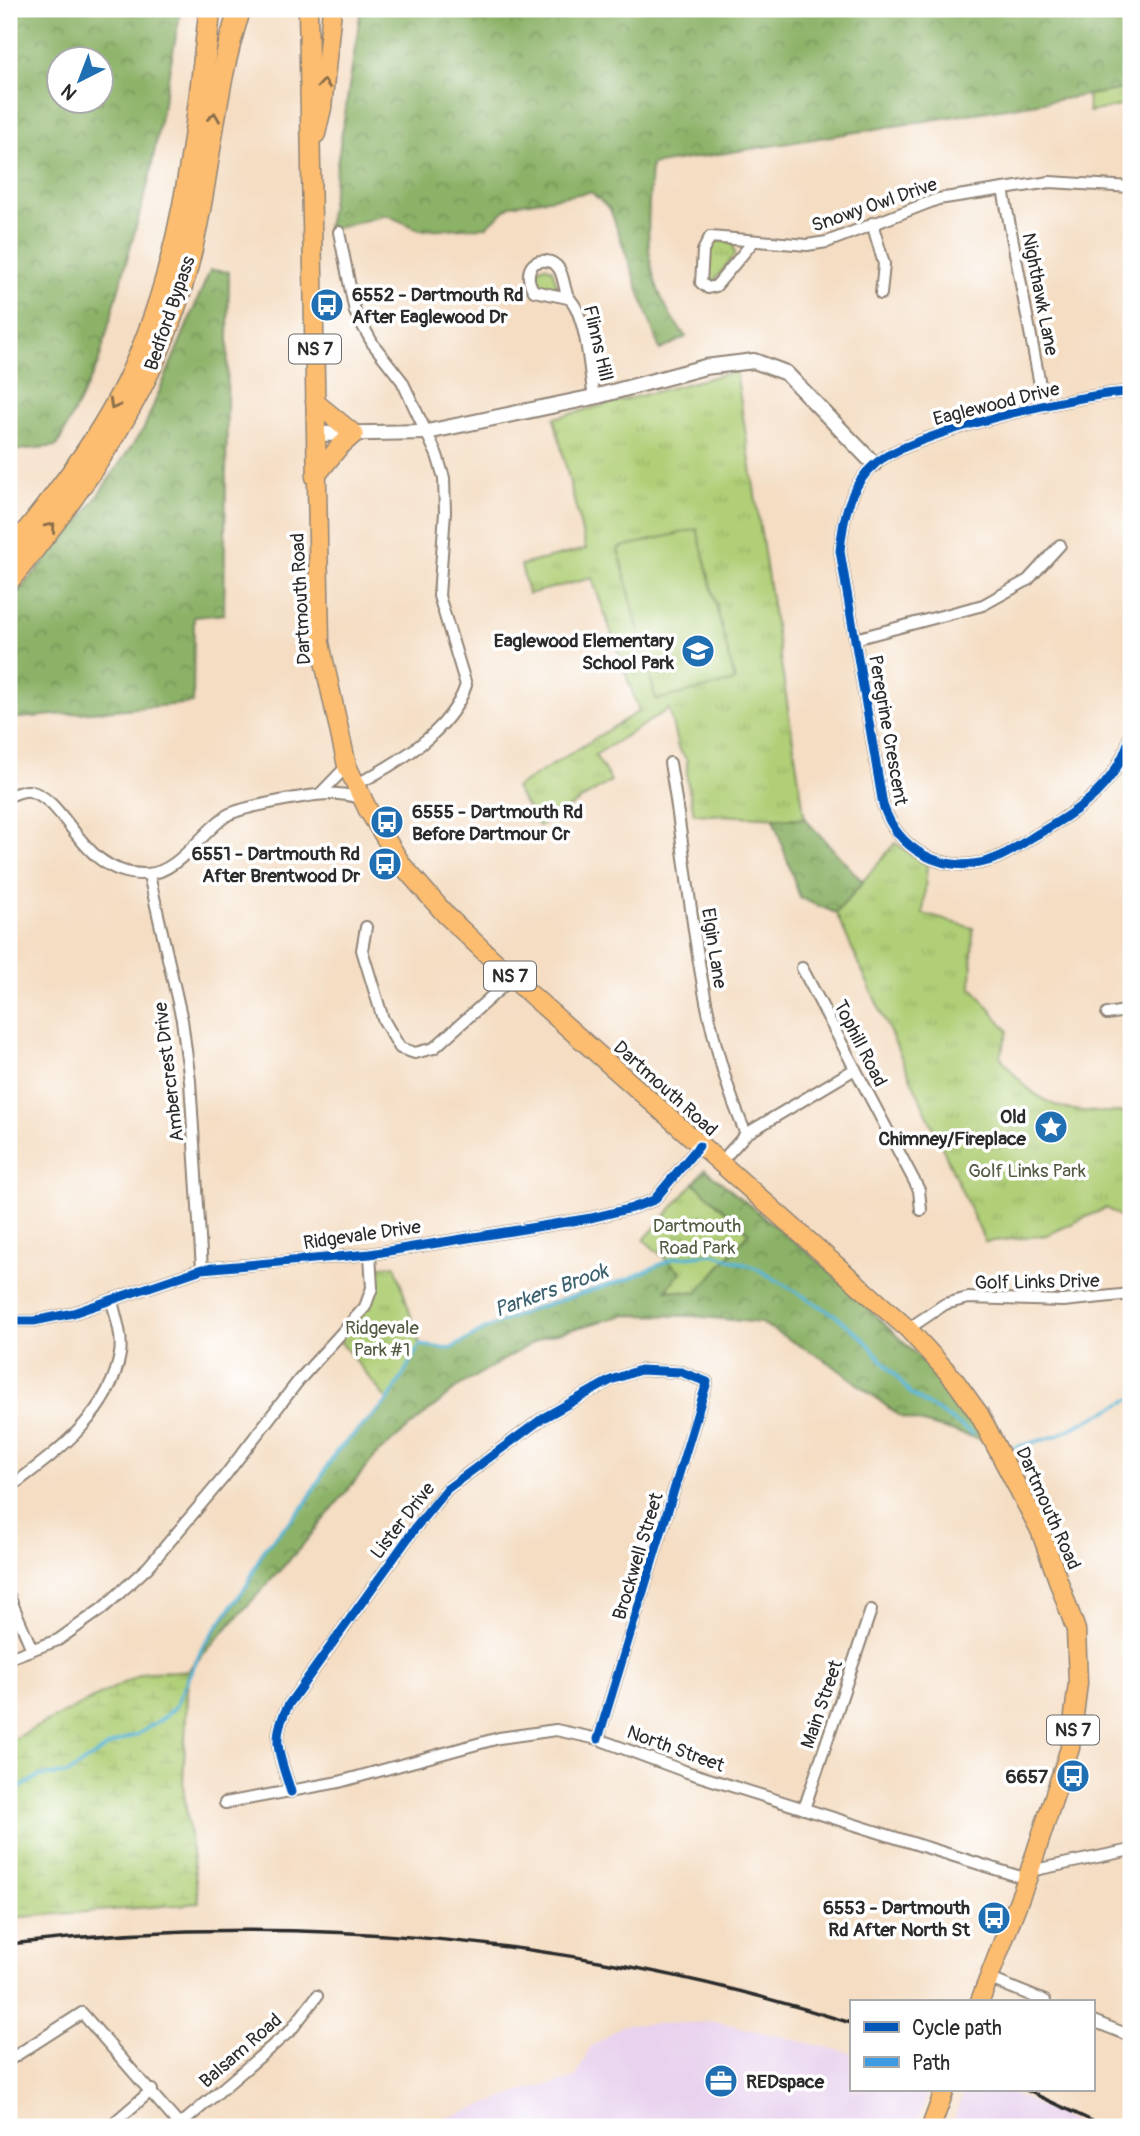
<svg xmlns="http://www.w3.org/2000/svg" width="1140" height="2136" font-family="Pangolin,sans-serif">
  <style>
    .built { fill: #e8d2ee }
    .grass { fill: url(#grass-tufts); stroke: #6e7d51; stroke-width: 2 }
    .forest { fill: url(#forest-crowns); stroke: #5c6e4a; stroke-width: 2; fill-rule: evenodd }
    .wetland { fill: url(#wetland-marsh); stroke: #6e7d51; stroke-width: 2 }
    .garden { fill: #b0cf77; stroke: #6e7d51; stroke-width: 2 }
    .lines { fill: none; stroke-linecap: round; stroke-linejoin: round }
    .stream { stroke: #57b5d5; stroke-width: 3.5 }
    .minor-casing { stroke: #908477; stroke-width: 14 }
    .tertiary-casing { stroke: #908477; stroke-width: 18 }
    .primary-casing { stroke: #908477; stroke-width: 21 }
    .motorway-casing { stroke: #908477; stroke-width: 24 }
    .minor { stroke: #fff; stroke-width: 10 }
    .tertiary { stroke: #fff; stroke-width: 14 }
    .primary { stroke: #fcbd6f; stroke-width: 18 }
    .motorway { stroke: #fcbd6f; stroke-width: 21 }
    .rail { stroke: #2b2b2b; stroke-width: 3.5 }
    .quiet { stroke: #3d9ce1; stroke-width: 7; stroke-dasharray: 14 7; stroke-linecap: butt }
    .cycleway-casing { stroke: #fff; stroke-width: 13 }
    .cycleway { stroke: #0057b8; stroke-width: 9 }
    .oneway { stroke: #896d4a }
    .labels { text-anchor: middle; stroke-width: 7; stroke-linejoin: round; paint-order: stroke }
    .shield { fill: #fff; stroke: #6b6b6b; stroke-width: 2 }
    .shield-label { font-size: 18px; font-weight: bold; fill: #2b2b2b }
    .street-label { font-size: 19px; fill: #2b2b2b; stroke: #fff }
    .poi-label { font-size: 19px; font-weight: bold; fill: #2b2b2b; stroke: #fff; text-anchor: end }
    .park-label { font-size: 19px; fill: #535c42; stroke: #fff }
    .water-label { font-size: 21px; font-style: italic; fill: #3d626f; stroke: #fff }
  </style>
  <defs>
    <pattern id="grass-tufts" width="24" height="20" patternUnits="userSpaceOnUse" patternTransform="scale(1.75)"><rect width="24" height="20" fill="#b0cf77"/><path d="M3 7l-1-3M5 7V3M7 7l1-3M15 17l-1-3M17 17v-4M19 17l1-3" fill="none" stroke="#98b267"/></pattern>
    <pattern id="forest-crowns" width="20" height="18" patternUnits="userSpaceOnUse" patternTransform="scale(1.75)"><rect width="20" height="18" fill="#8cb268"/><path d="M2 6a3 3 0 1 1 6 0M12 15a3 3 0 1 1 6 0" fill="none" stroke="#739156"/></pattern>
    <pattern id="wetland-marsh" width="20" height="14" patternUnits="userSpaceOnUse" patternTransform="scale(1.75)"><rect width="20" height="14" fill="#b0cf77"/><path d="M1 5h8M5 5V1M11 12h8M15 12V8" fill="none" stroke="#98b267"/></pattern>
  </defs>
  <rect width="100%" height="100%" fill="#fff"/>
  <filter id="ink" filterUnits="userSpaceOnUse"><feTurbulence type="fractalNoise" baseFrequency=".0143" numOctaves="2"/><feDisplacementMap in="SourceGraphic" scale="14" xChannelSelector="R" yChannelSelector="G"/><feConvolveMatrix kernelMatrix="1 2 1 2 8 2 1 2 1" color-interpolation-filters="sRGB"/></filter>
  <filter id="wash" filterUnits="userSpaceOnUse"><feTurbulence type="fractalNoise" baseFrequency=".00686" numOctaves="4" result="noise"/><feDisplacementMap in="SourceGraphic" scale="28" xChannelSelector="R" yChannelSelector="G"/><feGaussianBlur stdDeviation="1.57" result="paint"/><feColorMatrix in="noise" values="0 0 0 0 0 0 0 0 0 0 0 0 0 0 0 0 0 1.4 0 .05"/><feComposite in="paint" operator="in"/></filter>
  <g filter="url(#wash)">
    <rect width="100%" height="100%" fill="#f4ddc3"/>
    <g class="built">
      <path d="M719,2022L851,2053V2089H929L921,2114L914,2127H419L530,2089L574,2079L591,2047L623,2025Z"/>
      <path d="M965,2089H1003L1086,2127H951Z"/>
    </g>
    <g class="grass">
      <path d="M1131,88V104L1089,112L1087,95Z"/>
      <path d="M712,240L733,242L735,254L714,281L703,277Z"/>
      <path d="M545,266L552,269L559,291L539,287L533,281L534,270Z"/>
      <path d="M736,371L805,819L694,814L687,780V760L678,748L669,709L595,755L611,781L539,826L515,788L639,711L592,578L528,594L521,565L586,549L554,418Z"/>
      <path d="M895,843L927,865L923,914L973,928L971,986L1008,1031L1000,1056C1041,1112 1065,1113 1131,1112V1223L1106,1208L1047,1235L985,1242L836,913Z"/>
      <path d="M694,1183L750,1233L697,1293L665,1290L681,1272L644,1240Z"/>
      <path d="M395,1265L420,1345L388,1401L338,1339L378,1289V1271L382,1266Z"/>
    </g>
    <g class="forest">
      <path d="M9,9H181L149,180L98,364L57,446L9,451ZM60,60H102V102H60Z"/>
      <path d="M361,9H1131V88L651,165C648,234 639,279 686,337L660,350L610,209L591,192L511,205L486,227L420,230L387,215L327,230Z"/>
      <path d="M210,270L229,272L224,614L194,617L193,703L9,719V601L76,527L144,428Z"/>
      <path d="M773,818L805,819L863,882L836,913L800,898Z"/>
      <path d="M705,1169L823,1265L950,1387L984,1440L901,1417L830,1363L761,1323L694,1316L625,1315L543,1337L459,1386L377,1454L301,1547L188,1671L247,1586L264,1549L304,1506L335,1453L388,1401L420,1345L450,1349L487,1328L525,1312L628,1279L668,1261L681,1272L666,1290L697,1293L749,1233L694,1183Z"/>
    </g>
    <path class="wetland" d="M188,1671L183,1786L199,1903L9,1918V1741L145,1672Z"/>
    <path class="garden" d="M697,529L735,681L656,700L618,548Z"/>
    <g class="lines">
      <g class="stream">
        <path d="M1013,1448L1056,1436L1131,1399"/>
        <path d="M9,1800L20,1788L39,1776L67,1774L110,1745L138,1734L166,1716L175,1707L203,1646L247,1585L264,1549L304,1506L335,1453L388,1401L420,1345L450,1349L487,1328L532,1309L628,1279L674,1258L714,1254L756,1268L835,1315L863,1338L911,1394L973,1434"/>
      </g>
    </g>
  </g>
  <g filter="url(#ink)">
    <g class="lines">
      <defs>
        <g id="minor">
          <path d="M1003,189L1044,406"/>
          <path d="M872,223L884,264L881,294"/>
          <path d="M339,232L355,312L373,344L402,381L437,455L444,478L445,512L439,596L466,685C451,732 396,764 355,785"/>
          <path d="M752,243L716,286L708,288L701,283L703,251L710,237L807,245L827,242L938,199L1050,182L1131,187"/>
          <path d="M568,298L534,291C525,279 527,259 546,261C564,263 562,282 567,294C569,299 574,303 576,308C588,334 589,369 594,397"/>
          <path d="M1131,392C1084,392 908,434 875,464C849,486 843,519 840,551L883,805C898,850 941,874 988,861C1004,857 1021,844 1036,835C1080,810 1118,785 1131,733"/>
          <path d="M855,639L983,605L1028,580L1060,545"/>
          <path d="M670,763C692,888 695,1017 746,1134"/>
          <path d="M320,794L347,766"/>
          <path d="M9,796C15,794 23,790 29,791C69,799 80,876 146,874C177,874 202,832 226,816C239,807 313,794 330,794C341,793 351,796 362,798"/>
          <path d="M149,875L182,1020L190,1081L202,1269"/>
          <path d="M366,927L362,950L383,1019L400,1048L415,1053L434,1048L512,978"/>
          <path d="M802,968L919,1190L921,1210"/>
          <path d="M1107,1014L1131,1010"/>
          <path d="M719,1164L746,1134L855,1069"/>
          <path d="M9,1321H34L73,1313L202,1269L370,1254L591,1218L632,1208L654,1200L699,1146"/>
          <path d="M908,1329L945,1304L968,1298L1063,1301L1131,1294"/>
          <path d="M9,1488C54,1454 110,1415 120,1354C123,1337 116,1318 112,1301"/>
          <path d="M9,1596L31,1647"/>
          <path d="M9,1658L58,1640L103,1608L148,1567L224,1477L299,1380L365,1307L372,1288L370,1254"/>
          <path d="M291,1792C280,1755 269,1740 289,1704L416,1527L447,1489L543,1418L611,1380L640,1370L681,1372L707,1382L598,1739"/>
          <path d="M225,1803L339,1782L499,1738L556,1730L598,1739L687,1772L1027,1879"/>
          <path d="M804,1809L871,1610"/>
          <path d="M1030,1871L1131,1850"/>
          <path d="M988,1978L1045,2001"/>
          <path d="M1093,2021L1131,2036"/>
          <path d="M9,2060L82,2013L181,2127"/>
          <path d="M180,2125L291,2030L317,1996"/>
          <path d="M109,2127L152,2090"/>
        </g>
        <path id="tertiary" d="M315,434L427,432L594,397L705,367L754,361L786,373L874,464"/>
        <g id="primary">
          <path d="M308,9L320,643L347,766L368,810L402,865L446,915L512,978L908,1329L953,1378L979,1414L1040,1530L1076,1630L1078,1683L1070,1748L1027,1879L980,2001"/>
          <path d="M316,134L322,108L332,9"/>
          <path d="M315,402L354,434L339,447L315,477"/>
          <path d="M931,2127L945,2089"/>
        </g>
        <g id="motorway">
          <path d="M9,554C55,497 103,437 133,370C185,256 196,132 210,9"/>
          <path d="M9,580C96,472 167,372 195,233C211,158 215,82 240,9"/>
        </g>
      </defs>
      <use href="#minor" class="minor-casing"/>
      <use href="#tertiary" class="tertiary-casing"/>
      <use href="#primary" class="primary-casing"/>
      <use href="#motorway" class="motorway-casing"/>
      <use href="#minor" class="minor"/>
      <use href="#tertiary" class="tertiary"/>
      <use href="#primary" class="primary"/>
      <use href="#motorway" class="motorway"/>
      <g class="rail">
        <path d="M9,1944C292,1911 580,1937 851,2023"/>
        <path d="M1024,2089L1105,2127"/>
      </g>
      <path class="quiet" d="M9,481H10"/>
      <defs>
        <g id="cycleway">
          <path d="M1131,392C1084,392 908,434 875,464C849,486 843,519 840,551L883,805C898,850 941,874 988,861C1004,857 1021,844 1036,835C1080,810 1118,785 1131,733"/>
          <path d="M9,1321H34L73,1313L202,1269L370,1254L591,1218L632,1208L654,1200L699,1146"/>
          <path d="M291,1792C280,1755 269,1740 289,1704L416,1527L447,1489L543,1418L611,1380L640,1370L681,1372L707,1382L598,1739"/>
        </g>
      </defs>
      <use href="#cycleway" class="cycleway-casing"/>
      <use href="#cycleway" class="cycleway"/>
    </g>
    <defs><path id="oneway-chevron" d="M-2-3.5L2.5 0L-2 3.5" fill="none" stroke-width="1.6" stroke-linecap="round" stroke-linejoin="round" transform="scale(1.75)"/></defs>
    <g class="oneway">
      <use href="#oneway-chevron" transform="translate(324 84) rotate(-86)"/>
      <use href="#oneway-chevron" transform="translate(214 117) rotate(-82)"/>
      <use href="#oneway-chevron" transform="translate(114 405) rotate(119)"/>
      <use href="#oneway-chevron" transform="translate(51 527) rotate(-51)"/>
    </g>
  </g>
  <defs>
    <symbol id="bus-disc" viewBox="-11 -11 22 22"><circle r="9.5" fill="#1f6fb2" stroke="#fff"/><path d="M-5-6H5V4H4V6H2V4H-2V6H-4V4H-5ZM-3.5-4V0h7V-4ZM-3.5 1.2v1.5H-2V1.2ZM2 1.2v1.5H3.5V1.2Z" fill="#fff"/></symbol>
    <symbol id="school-disc" viewBox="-11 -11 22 22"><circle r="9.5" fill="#1f6fb2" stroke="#fff"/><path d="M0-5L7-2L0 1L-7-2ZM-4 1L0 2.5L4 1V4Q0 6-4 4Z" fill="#fff"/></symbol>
    <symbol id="sight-disc" viewBox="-11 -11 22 22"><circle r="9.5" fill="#1f6fb2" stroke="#fff"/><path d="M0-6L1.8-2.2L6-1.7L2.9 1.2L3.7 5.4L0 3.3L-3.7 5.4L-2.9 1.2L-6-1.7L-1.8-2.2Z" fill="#fff"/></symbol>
    <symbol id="office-disc" viewBox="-11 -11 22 22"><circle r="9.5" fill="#1f6fb2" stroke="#fff"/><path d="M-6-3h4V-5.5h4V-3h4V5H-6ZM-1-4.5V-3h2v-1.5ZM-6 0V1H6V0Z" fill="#fff"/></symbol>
  </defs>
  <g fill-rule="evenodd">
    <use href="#bus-disc" x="308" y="286" width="38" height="38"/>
    <use href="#school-disc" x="679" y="632" width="38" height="38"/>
    <use href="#bus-disc" x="368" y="803" width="38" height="38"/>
    <use href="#bus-disc" x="366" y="845" width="38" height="38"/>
    <use href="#sight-disc" x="1032" y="1108" width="38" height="38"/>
    <use href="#bus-disc" x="1054" y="1757" width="38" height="38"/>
    <use href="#bus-disc" x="975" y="1899" width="38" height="38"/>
    <use href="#office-disc" x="702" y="2062" width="38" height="38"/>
  </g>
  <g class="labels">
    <g class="shield">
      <rect x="289" y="334.5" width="52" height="29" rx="5"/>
      <rect x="484" y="961.5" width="52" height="29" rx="5"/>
      <rect x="1047" y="1715.5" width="52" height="29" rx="5"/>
    </g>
    <g class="shield-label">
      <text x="315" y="355">NS 7</text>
      <text x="510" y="982">NS 7</text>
      <text x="1073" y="1736">NS 7</text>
    </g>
    <g class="street-label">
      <text transform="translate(874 204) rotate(-19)" y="7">Snowy Owl Drive</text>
      <text transform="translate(1041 294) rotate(79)" y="7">Nighthawk Lane</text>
      <text transform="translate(169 313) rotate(-71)" y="7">Bedford Bypass</text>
      <text transform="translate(599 343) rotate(77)" y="7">Flinns Hill</text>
      <text transform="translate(996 403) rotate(-14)" y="7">Eaglewood Drive</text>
      <text transform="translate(300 599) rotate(-93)" y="7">Dartmouth Road</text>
      <text transform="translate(889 730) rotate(80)" y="7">Peregrine Crescent</text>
      <text transform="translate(715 948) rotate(81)" y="7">Elgin Lane</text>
      <text transform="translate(861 1043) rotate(63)" y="7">Tophill Road</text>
      <text transform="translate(168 1072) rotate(-97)" y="7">Ambercrest Drive</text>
      <text transform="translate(666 1088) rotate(42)" y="7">Dartmouth Road</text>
      <text transform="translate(362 1234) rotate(-8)" y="7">Ridgevale Drive</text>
      <text transform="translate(1037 1281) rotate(-1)" y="7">Golf Links Drive</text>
      <text transform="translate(1049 1508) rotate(66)" y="7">Dartmouth Road</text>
      <text transform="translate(402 1520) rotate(-52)" y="7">Lister Drive</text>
      <text transform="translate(637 1556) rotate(-73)" y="7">Brockwell Street</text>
      <text transform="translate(821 1704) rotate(-71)" y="7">Main Street</text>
      <text transform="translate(676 1748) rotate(20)" y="7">North Street</text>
      <text transform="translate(240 2050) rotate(-41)" y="7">Balsam Road</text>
    </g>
    <g class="poi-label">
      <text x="352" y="301" text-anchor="start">6552 - Dartmouth Rd<tspan x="352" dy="22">After Eaglewood Dr</tspan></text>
      <text x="674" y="647">Eaglewood Elementary<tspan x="674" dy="22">School Park</tspan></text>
      <text x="412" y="818" text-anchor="start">6555 - Dartmouth Rd<tspan x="412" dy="22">Before Dartmour Cr</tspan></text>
      <text x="360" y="860">6551 - Dartmouth Rd<tspan x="360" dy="22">After Brentwood Dr</tspan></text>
      <text x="1026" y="1123">Old<tspan x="1026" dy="22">Chimney/Fireplace</tspan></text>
      <text x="1048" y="1783">6657</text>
      <text x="970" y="1914">6553 - Dartmouth<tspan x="970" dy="22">Rd After North St</tspan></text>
      <text x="746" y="2088" text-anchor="start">REDspace</text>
    </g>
    <g class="park-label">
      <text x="1027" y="1177">Golf Links Park</text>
      <text x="697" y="1232">Dartmouth<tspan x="697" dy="22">Road Park</tspan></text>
      <text x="382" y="1334">Ridgevale<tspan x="382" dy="22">Park #1</tspan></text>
    </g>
    <g class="water-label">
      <text transform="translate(551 1290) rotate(-20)" y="7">Parkers Brook</text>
    </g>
  </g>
  <rect width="1140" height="2136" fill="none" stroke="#fff" stroke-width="35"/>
  <rect x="850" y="2000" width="245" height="91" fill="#ffffff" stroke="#aaaaaa" stroke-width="2"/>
  <rect x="864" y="2022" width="35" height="10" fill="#0057b8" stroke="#aaaaaa" stroke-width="2"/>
  <text x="912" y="2035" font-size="21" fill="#2b2b2b">Cycle path</text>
  <rect x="864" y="2057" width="35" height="10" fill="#3d9ce1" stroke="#aaaaaa" stroke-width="2"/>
  <text x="912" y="2070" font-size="21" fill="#2b2b2b">Path</text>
  <g transform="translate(80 80) rotate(222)"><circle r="33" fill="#ffffff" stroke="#aaaaaa" stroke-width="2"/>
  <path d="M0-5L12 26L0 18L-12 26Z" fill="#1f6fb2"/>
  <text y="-10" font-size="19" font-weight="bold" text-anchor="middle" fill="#2b2b2b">N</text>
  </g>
</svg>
